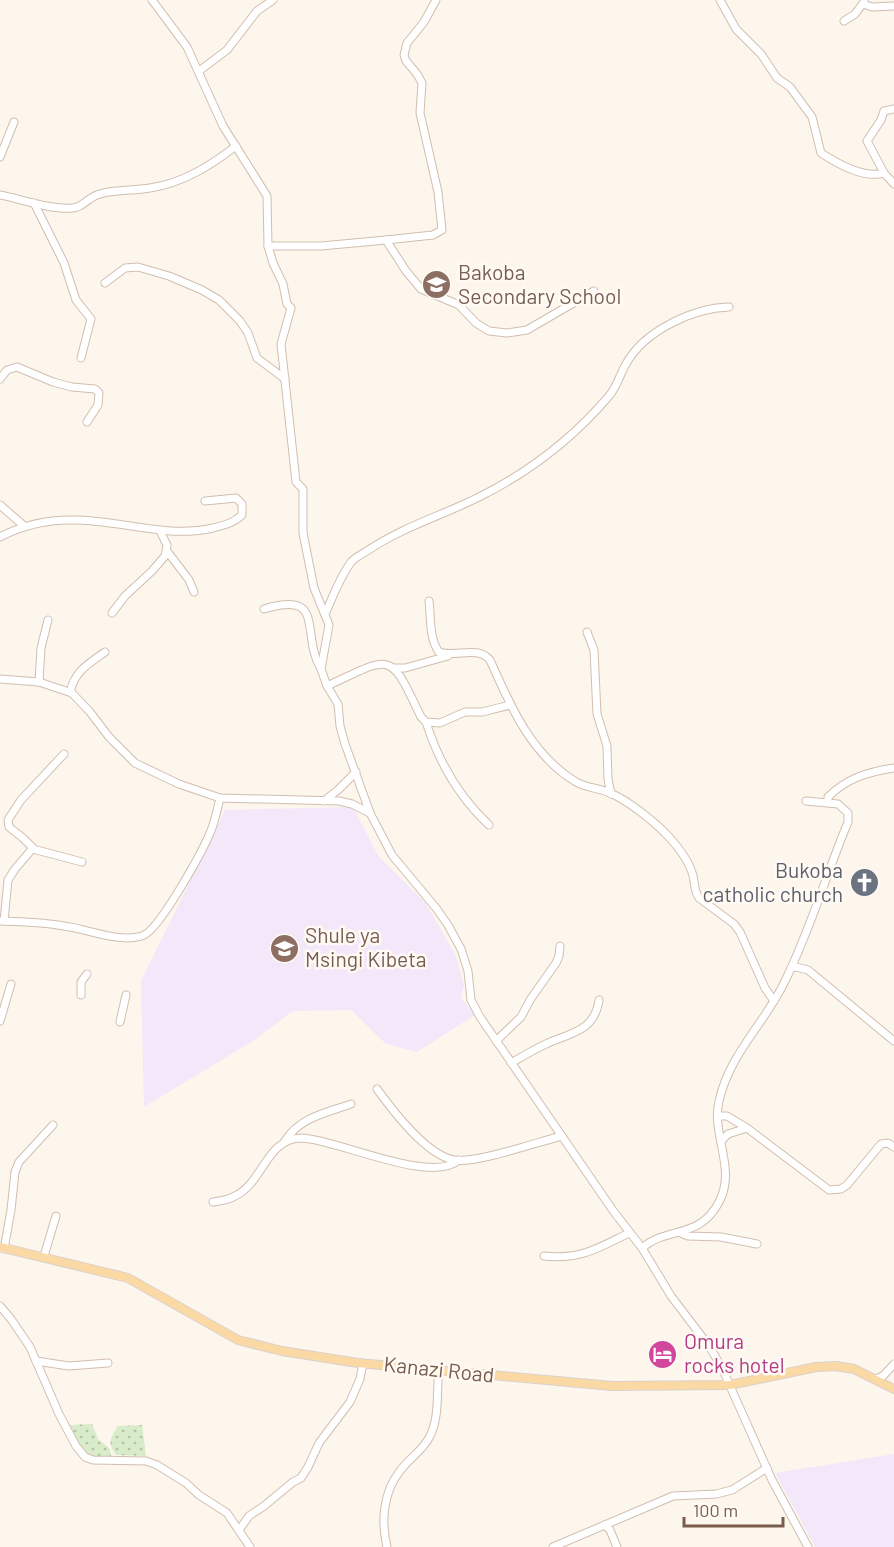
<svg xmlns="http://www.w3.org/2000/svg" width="894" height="1547" font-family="Barlow,sans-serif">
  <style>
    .education { fill: #f3e8fa }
    .grass { fill: url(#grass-dots) }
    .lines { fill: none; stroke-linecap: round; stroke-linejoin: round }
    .minor-casing { stroke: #d1beb0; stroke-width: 9 }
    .major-casing { stroke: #dad1cd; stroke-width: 10 }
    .minor { stroke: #fff; stroke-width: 7 }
    .major { stroke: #fbd9a5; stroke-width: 8 }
    .labels { text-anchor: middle; stroke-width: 5; stroke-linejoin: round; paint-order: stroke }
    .education-label { font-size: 21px; fill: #785e54; stroke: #fffaf3; text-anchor: start }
    .worship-label { font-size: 21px; fill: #5b616d; stroke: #fffaf3; text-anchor: end }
    .hotel-label { font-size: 21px; fill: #b23c85; stroke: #fffaf3; text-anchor: start }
    .street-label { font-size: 21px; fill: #7a5c4d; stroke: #fffaf3 }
  </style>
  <defs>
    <pattern id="grass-dots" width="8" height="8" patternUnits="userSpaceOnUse" patternTransform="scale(1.5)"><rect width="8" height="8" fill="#d8ecc9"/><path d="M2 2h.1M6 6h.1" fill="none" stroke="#b4c2a5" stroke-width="1.8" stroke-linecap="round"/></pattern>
  </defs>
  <rect width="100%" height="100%" fill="#fdf6ec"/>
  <g class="education">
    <path d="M353,807L379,857L425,902L456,956L464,985L461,998L475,1015L417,1052L386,1044L351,1010L293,1011L253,1041L144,1107L141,981L225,810Z"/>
    <path d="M894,1454V1547H815L775,1473Z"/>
  </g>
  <g class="grass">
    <path d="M92,1424L98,1439L110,1449L111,1456H86L76,1442L68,1425Z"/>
    <path d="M142,1425L146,1456L116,1455C107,1443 110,1438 118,1426Z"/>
  </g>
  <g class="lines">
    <defs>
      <g id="minor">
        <path d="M152,0L187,47L223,126L267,196L268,246L273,263L283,284L287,304L291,308L281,344L296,482L303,489V533L314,588L329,625L321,669L327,686L338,704L340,726L345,744L370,813L392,855L436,908L448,925L461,949L468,971L471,1000L480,1017L614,1212L642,1248L671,1296L709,1346L722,1368L772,1480L808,1547"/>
        <path d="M720,0L736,29L761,54L777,78L790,87L812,117L821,153C838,164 864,179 884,173"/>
        <path d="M863,4L872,7L894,6"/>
        <path d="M844,21L855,14L864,2"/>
        <path d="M199,71L227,50L257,11L273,0"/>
        <path d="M894,109L884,111L881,120L867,141L884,173L894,184"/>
        <path d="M0,157L14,122"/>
        <path d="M0,195C21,199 52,210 72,208C83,208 89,196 100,194C116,189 134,191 150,188C183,183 210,166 236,146"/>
        <path d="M34,203L64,263L76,300L91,319L81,358"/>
        <path d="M386,240L433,235L442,230L438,192L420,113L422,83L417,74L406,61L404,55L407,43L424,22L436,0"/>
        <path d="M268,246H321L386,240L406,271L421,289L459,305L476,323L489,331L507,333L527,330L594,291"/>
        <path d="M105,283L125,268L138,267L169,276L202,290L219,300L240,321L248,333L257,358L285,379"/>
        <path d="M0,379L7,370L17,367L53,382L72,387L95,389L99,393L98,405L87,422"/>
        <path d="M0,505L23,525"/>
        <path d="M0,537C23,525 45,520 71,520C119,519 165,539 213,528C224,525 234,523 242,515V504L236,498L205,501"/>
        <path d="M167,551L189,580L194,592"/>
        <path d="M429,601C431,617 429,639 439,652C456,658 477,645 490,660C510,705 531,755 576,782C587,788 599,788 610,793C629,801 655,822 669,837C678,847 690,863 693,876C695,884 694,891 699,898L734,924L740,932L765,988L774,1001"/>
        <path d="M264,609C327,590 300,634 321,669"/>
        <path d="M112,613L125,596L152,571L165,556L167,545L160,531"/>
        <path d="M325,614C333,597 340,576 352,561C356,557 362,554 367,551C402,527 444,515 481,496C529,472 574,437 609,396C617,387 620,374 626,364C644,331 693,308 729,307"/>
        <path d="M587,632L594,650L597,714L607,746L608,779L611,794"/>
        <path d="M395,668H405L448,656"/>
        <path d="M0,679L39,682L72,693L90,712L109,737L135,763L179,784L220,798L339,801L352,804L370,813"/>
        <path d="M39,682L41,648L48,620"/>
        <path d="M327,686C392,656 389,649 421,717L426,722L440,723L465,712H482L510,705"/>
        <path d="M70,692C75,671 88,664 105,652"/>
        <path d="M426,722C439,763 458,796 489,825"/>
        <path d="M324,801L339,789L356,772"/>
        <path d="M828,802V797C847,778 868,772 894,768"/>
        <path d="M33,849L82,862"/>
        <path d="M0,921C21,922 43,922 64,926C88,929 118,943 142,936C159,931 202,852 210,833C215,822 217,810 220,798"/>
        <path d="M4,921L8,880L15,869L33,848L23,838L9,827L8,820L21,800L64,754"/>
        <path d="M791,968L796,967L808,970L894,1041"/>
        <path d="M81,995V982L87,974"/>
        <path d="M0,1021L11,984"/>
        <path d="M120,1022L126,995"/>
        <path d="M496,1041L521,1017L530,1000L556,963L559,956L560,946"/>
        <path d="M511,1063C523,1056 535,1049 548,1043C572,1033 595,1030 599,1000"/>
        <path d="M377,1089C393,1111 426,1155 454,1160C475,1164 537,1142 562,1136"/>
        <path d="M718,1116H727L747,1128L829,1190L841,1189L847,1185L881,1144L888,1143L894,1147"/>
        <path d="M722,1140L728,1134L747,1128"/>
        <path d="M285,1141C300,1117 326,1113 351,1104"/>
        <path d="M213,1202C220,1201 229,1200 235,1196C264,1182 266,1138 302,1138C336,1139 431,1185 459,1160"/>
        <path d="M681,1233L688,1236L721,1237L757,1244"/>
        <path d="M642,1248C667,1226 701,1240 720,1200C736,1168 711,1133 719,1101C729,1055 764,1024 784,983C810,931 826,875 848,822V813L838,804L806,801"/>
        <path d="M4,1249L11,1210L15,1172L19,1162L53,1125"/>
        <path d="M44,1256L56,1216"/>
        <path d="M544,1256C581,1260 598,1248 629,1233"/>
        <path d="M0,1306L11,1319L30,1347L59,1414L76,1446L85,1457L93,1460L146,1461L157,1465L186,1483L199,1495L227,1513L250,1547"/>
        <path d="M36,1361L69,1366L108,1363"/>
        <path d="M876,1379L883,1376L894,1364"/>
        <path d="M605,1525L610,1530L617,1547"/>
        <path d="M239,1530L249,1516L264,1506L293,1482L301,1478L308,1467L319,1443L350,1402L360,1379L363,1363"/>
        <path d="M387,1547C381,1522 383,1492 400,1471C409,1458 423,1451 430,1436C440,1416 436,1392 439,1371"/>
        <path d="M553,1547L673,1496L716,1494L732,1490L767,1468"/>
      </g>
      <path id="major" d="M0,1247L128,1278L238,1340L282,1351L358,1363L612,1386L730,1385L816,1367L836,1366L854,1369L894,1389"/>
    </defs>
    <use href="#minor" class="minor-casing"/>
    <use href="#major" class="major-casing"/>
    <use href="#minor" class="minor"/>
    <use href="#major" class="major"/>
  </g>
  <defs>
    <symbol id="school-disc" viewBox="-11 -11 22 22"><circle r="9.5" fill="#8d6e63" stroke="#fffaf3"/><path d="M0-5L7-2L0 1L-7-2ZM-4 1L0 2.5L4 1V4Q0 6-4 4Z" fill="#fff"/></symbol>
    <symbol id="church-disc" viewBox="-11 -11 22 22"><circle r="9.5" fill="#6b7280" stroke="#fffaf3"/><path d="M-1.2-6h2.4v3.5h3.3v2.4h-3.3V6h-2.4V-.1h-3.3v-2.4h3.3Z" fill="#fff"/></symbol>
    <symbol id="hotel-disc" viewBox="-11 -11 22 22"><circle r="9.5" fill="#d1479c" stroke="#fffaf3"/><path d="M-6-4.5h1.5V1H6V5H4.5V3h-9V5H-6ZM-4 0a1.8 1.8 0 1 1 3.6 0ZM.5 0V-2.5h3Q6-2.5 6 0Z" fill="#fff"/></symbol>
  </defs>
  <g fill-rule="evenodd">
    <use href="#school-disc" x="420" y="268" width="33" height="33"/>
    <use href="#church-disc" x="848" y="866" width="33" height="33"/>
    <use href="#school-disc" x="268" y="932" width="33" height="33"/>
    <use href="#hotel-disc" x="646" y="1338" width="33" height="33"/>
  </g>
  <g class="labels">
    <g class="education-label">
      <text x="458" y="280">Bakoba<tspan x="458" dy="24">Secondary School</tspan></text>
      <text x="305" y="943">Shule ya<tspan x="305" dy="24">Msingi Kibeta</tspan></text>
    </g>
    <g class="worship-label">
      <text x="843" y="878">Bukoba<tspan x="843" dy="24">catholic church</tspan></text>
    </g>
    <g class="hotel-label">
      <text x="684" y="1349">Omura<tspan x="684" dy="24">rocks hotel</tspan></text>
    </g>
    <g class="street-label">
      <text transform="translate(439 1370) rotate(6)" y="7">Kanazi Road</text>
    </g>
  </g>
  <path d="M684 1517v9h99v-9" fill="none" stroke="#7a5c4d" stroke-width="3"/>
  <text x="693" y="1517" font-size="18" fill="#7a5c4d" stroke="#fffaf3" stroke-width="4.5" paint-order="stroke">100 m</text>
</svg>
